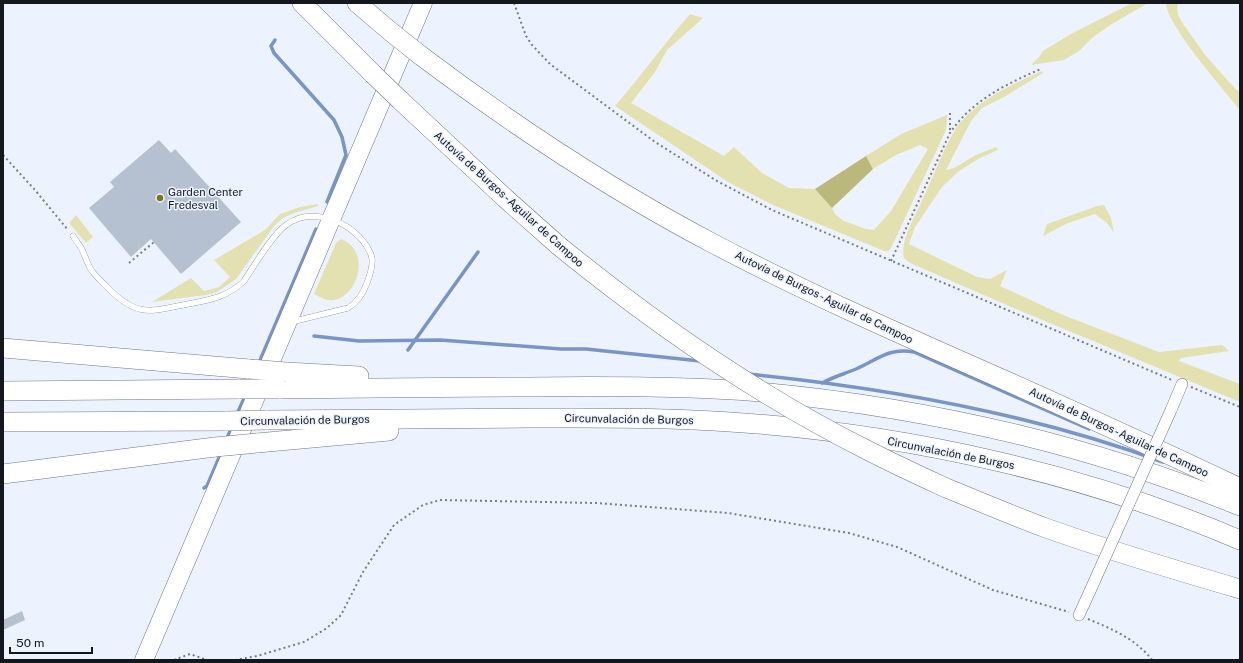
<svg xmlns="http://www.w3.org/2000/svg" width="1243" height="663" font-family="'Public Sans',sans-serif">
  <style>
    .green { fill: #e3e1b0 }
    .forest { fill: #bbb87b }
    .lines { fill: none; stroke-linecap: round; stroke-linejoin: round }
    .stream { stroke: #7895c6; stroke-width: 3.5 }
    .building { fill: #b5c0d1 }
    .service-casing { stroke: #6d7787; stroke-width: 6 }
    .minor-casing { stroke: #6d7787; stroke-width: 12 }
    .trunk-casing { stroke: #6d7787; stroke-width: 19 }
    .motorway-casing { stroke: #6d7787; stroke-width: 20 }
    .path { stroke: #777d85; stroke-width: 2; stroke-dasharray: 2 3; stroke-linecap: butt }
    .service { stroke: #fff; stroke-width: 5.5 }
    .minor { stroke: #fff; stroke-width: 11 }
    .trunk { stroke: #fff; stroke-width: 18 }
    .motorway { stroke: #fff; stroke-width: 19 }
    .minor-bridge-casing { stroke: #6d7787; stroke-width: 12; stroke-linecap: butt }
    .motorway-bridge-casing { stroke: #6d7787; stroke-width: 20; stroke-linecap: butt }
    .minor-bridge { stroke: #fff; stroke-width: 11 }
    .motorway-bridge { stroke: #fff; stroke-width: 19 }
    .poi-dot { fill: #7d771c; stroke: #ecf3fe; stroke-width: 1.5 }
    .labels { text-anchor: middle; stroke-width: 3; stroke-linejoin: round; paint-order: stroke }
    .poi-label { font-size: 11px; fill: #14181e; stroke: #ecf3fe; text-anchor: start }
    .street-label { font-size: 11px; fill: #14181e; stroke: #ecf3fe }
  </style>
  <rect width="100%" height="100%" fill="#ecf3fe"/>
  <g class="green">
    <path d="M1132,3H1148L1112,24L1093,37L1079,51L1064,60L1031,65L1039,57L1043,51L1071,34Z"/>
    <path d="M1166,3H1179L1177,6L1178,15L1183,24L1206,56L1228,81L1240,93V110C1224,90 1166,24 1166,3Z"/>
    <path d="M690,14L703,18L667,50L655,72L631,103L724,156L734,147L762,173L789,188L815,189L832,208L835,214L844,221L866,229L874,230L891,211L928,149L920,145L896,155L873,169L866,156L901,134L947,115L946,130L892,246L889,251H884L773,205L728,182L615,106C641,76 664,44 690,14Z"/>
    <path d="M1042,71L1043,73L1004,97L982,108L971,121L946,170L954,168L976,155L996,147L998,150L980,158L959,171L942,187L915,227L909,244L977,277L990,279L1007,270L1000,286L1063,315L1159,352L1222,345L1229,351L1181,358L1179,361L1240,384V402L1009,306L910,263L904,258C900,242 912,222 919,207C928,188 936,168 945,149C949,141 953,132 958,125C980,99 1012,84 1042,71Z"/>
    <path d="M318,204V206L294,213L283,218L274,226L236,279L217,292L206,295L152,302L191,278L204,291L219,287L230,277L214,260L265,230L280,214L300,207Z"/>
    <path d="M1104,205L1111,218L1114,233L1107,223L1095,214L1068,223L1043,236L1047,224L1097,206Z"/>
    <path d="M76,215L93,237L86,243L69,223Z"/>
    <path d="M341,239C374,252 356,303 328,300C324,300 319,296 314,294L336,243Z"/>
  </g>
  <path class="forest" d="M866,156L873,169L832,208L815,189Z"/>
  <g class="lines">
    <g class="stream">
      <path d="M275,40L271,46L274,53L334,120L342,137L346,155L327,202"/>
      <path d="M314,336L359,341L440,340L561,349H586L700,361"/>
      <path d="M408,350L478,252"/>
      <path d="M258,365L316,229"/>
      <path d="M748,374C888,388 1030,413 1163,462"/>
      <path d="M822,383C833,377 844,374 856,369C877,360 889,347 914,352L1089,429"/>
      <path d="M237,414L246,394"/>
      <path d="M226,440L232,427"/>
      <path d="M204,488L207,486L221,453"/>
    </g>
  </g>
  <g class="building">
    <path d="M159,140L171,153L175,149L241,222L181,274L151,239L131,257L89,208L114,187L110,182Z"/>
    <path d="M22,611L25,620L3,630V620Z"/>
  </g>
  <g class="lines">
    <defs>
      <path id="service" d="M73,236C76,241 81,246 83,252C86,258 88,266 92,271C97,278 104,283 109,289C138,318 151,311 188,304C209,300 228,297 244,281C254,266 272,235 286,225C312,206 349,221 366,245C368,249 372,254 372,259C373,267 370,275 367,283C363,294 358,302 348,308L291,322"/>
      <g id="minor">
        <path d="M1171,410L1182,384"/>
        <path d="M1079,615L1090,591"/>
      </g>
      <path id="trunk" d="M144,660L423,3"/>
      <g id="motorway">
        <path d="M302,3L373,74"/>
        <path d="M357,3L391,32"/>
        <path d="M420,55C513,125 611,190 714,244C811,295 911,339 1011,383C1087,417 1164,452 1240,488"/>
        <path d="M400,100L505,198L559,246"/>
        <path d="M3,348L249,369"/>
        <path d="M286,372L359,376"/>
        <path d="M279,389C362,388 446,387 529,387C606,386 683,386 760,392C924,407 1087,444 1240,506"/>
        <path d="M3,391L240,389"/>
        <path d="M266,420C354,419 442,418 530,418C601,418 672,417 744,423C912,435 1085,474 1240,540"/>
        <path d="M3,422L227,421"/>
        <path d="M257,443L389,431"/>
        <path d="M3,474L215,447"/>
        <path d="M944,487C978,501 1011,515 1046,528C1110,551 1175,570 1240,589"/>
      </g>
    </defs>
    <use href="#service" class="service-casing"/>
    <use href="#minor" class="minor-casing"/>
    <use href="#trunk" class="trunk-casing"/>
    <use href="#motorway" class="motorway-casing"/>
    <g class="path">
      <path d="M514,3L526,36L532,45L550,64L655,142L717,181L772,210L1172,380"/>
      <path d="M950,113V132"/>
      <path d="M3,155L35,190L68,230"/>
      <path d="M891,261L950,133C971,101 1008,83 1041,69"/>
      <path d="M129,263L154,242"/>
      <path d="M1191,387L1240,407"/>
      <path d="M1088,619C1112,629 1136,639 1152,660"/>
      <path d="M174,660L190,654L207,660"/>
      <path d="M235,660L257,656L304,642L327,628L341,615L363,572L394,525L423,505L440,500L596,503L728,513L849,533L897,547L993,590L1069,612"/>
    </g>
    <use href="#service" class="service"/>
    <use href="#minor" class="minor"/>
    <use href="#trunk" class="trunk"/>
    <use href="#motorway" class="motorway"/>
    <defs>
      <path id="minor-bridge" d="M1090,591L1171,410"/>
      <g id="motorway-bridge">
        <path d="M391,32L420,55"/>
        <path d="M373,74L400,100"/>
        <path d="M559,246C655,324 757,395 867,450C892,463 918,475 944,487"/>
        <path d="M249,369L286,372"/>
        <path d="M240,389H279"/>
        <path d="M227,421L266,420"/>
        <path d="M215,447L257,443"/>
      </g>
    </defs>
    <use href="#minor-bridge" class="minor-bridge-casing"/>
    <use href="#motorway-bridge" class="motorway-bridge-casing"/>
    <use href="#minor-bridge" class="minor-bridge"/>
    <use href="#motorway-bridge" class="motorway-bridge"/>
  </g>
  <circle class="poi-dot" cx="160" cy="198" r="4"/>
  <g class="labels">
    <g class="poi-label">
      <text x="168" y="196">Garden Center<tspan x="168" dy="13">Fredesval</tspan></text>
    </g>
    <g class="street-label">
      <text transform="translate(509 199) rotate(42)" y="4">Autovía de Burgos - Aguilar de Campoo</text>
      <text transform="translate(824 297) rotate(26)" y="4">Autovía de Burgos - Aguilar de Campoo</text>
      <text transform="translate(629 419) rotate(1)" y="4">Circunvalación de Burgos</text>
      <text transform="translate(305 420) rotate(-1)" y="4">Circunvalación de Burgos</text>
      <text transform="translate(1119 432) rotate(25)" y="4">Autovía de Burgos - Aguilar de Campoo</text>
      <text transform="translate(951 453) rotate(11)" y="4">Circunvalación de Burgos</text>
    </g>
  </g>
  <rect width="1243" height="663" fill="none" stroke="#14181e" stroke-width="8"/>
  <path d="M10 647v6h82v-6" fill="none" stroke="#14181e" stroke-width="2"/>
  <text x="16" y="647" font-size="12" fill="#14181e" stroke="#ecf3fe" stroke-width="3" paint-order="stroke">50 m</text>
</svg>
